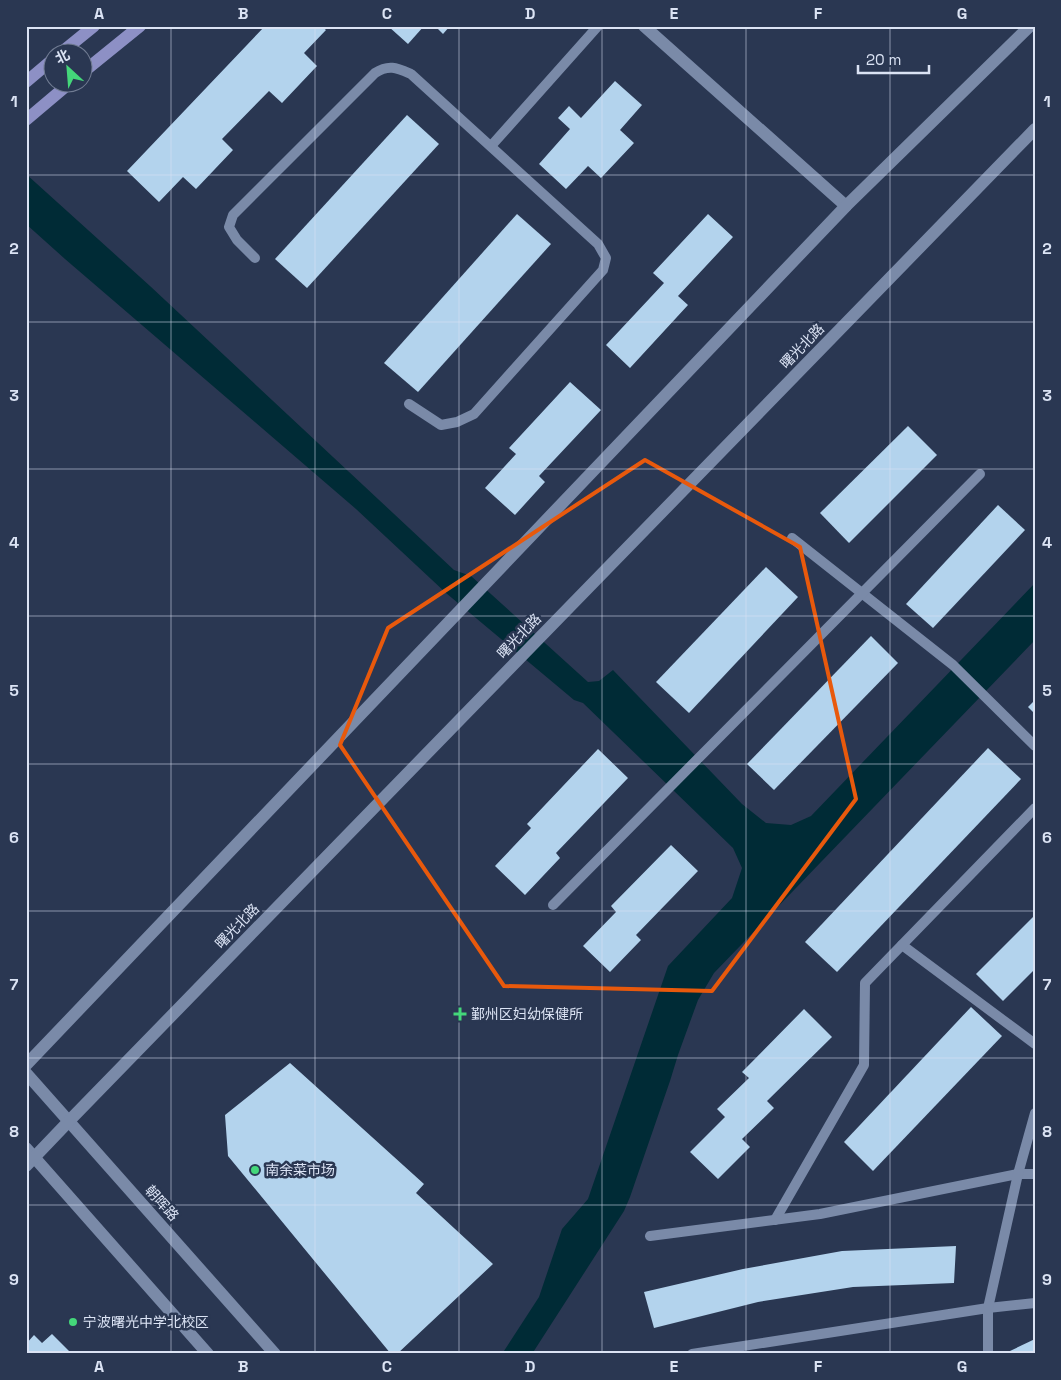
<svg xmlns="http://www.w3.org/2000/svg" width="1061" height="1380" font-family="'Space Grotesk','Noto Sans SC',sans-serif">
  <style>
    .water { fill: #002b36 }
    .building { fill: #b3d3ed }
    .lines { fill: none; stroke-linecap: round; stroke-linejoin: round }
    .service { stroke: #7a8aa8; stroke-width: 10 }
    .minor { stroke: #7a8aa8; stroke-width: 12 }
    .secondary { stroke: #7a8aa8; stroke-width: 12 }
    .primary { stroke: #8d90c5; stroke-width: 12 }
    .marked { fill: none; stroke: #e8590c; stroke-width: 4; stroke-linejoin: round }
    .grid { fill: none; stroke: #dbe3f4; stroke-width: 1; stroke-opacity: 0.55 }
    .poi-dot { fill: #44d77a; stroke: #2a3752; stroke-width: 2 }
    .labels { text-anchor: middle; stroke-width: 5; stroke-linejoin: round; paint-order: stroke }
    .street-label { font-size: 14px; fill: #dbe3f4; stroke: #2a3752 }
    .poi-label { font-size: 14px; fill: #dbe3f4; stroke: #2a3752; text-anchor: start }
    .neatline { fill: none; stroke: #dbe3f4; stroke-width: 2 }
    .grid-label { font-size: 16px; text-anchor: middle; font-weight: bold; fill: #dbe3f4 }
  </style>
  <rect width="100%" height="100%" fill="#2a3752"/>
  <path class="water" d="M26,174L150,286L454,570L471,576L588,682L599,681L613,670L742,804L766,823L791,825L811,816L1035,583V640L714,973L698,1000L678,1055L670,1081L630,1197L624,1211L532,1354H502L539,1297L562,1229L588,1199L668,966L732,898L742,868L733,848L583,703L574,700L446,593L356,509L65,259L26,224Z"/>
  <g class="building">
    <path d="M265,26H321L326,30L304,53L317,66L282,103L269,91L222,139L233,150L196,189L183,177L159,202L127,171Z"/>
    <path d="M388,26H424L408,44Z"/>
    <path d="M435,26H450L443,34Z"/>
    <path d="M615,81L642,105L620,130L634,143L601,178L588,166L566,189L539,164L570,129L558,118L569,106L581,118Z"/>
    <path d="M407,115L439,144L307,288L275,259Z"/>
    <path d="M517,214L551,244L418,392L384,363Z"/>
    <path d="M708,214L733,237L678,296L688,305L630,368L606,345L664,283L653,273Z"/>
    <path d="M570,382L601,410L539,476L545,482L515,515L485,488L516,454L509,448Z"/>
    <path d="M908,426L937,455L849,543L820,513Z"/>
    <path d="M998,505L1025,530L933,628L906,604Z"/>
    <path d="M766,567L798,597L689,713L656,682Z"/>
    <path d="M871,636L898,663L774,790L747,764Z"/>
    <path d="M1035,700V714L1028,707Z"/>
    <path d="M988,748L1021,779L837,972L805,942Z"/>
    <path d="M598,749L628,778L556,853L560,858L525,895L495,866L531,828L527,824Z"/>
    <path d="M671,845L698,871L636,935L641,940L610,972L583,946L616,912L611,906Z"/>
    <path d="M1035,915V969L1003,1001L976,974Z"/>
    <path d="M971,1007L1002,1036L873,1171L844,1142Z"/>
    <path d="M804,1009L832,1037L767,1101L774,1108L742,1139L750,1147L718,1179L690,1152L725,1117L717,1109L749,1078L742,1072Z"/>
    <path d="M290,1063L424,1184L416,1193L493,1264L397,1354H391L228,1156L225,1115Z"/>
    <path d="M956,1246L954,1283L853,1287L758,1302L654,1328L644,1292L743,1269L842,1251Z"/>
    <path d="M52,1334L72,1354H26V1344L34,1335L42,1343Z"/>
    <path d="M1035,1339V1354H1011L1010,1351Z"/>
  </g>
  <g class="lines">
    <g class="service">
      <path d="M491,146L598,26"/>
      <path d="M255,258L237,240L229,227L233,215L375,73C389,64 397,68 411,74L598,244L606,258L603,270L474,414L457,422L441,425L409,404"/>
      <path d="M792,538L953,665L1035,746"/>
      <path d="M553,905L980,474"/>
      <path d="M902,945L1035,1044"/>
      <path d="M775,1220L864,1065L865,983L1035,808"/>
      <path d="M650,1236L820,1214L1018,1174H1035"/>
      <path d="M692,1354L988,1308L1035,1303"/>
      <path d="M988,1354V1308L1018,1174L1035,1113"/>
    </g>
    <path class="minor" d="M644,26L846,206"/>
    <g class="secondary">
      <path d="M26,1065L846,206L1030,26"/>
      <path d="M26,1073L275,1354"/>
      <path d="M26,1148L208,1354"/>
      <path d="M26,1166L69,1121L1035,129"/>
    </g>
    <g class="primary">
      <path d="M62,52L94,26"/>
      <path d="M82,73L140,26"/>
      <path d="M26,82L52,60"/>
      <path d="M26,120L71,82"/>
    </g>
  </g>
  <path class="marked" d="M645,460L800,547L856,799L712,991L504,986L340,745L388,628Z"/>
  <path class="grid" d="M171,26V1354M315,26V1354M459,26V1354M602,26V1354M746,26V1354M890,26V1354M26,175H1035M26,322H1035M26,469H1035M26,616H1035M26,764H1035M26,911H1035M26,1058H1035M26,1205H1035"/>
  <g class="poi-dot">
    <path d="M457.5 1006.5h5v5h5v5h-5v5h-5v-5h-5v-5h5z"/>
    <circle cx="255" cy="1170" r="5"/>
    <circle cx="73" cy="1322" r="5"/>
  </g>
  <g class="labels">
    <g class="street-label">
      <text transform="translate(802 346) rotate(-46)" y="5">曙光北路</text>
      <text transform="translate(519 636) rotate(-46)" y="5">曙光北路</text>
      <text transform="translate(237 926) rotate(-46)" y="5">曙光北路</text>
      <text transform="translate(162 1203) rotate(48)" y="5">朝晖路</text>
    </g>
    <g class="poi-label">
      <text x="471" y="1019">鄞州区妇幼保健所</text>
      <text x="265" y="1175">南余菜市场</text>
      <text x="83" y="1327">宁波曙光中学北校区</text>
    </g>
  </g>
  <rect width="1061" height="1380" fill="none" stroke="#2a3752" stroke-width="55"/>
  <g transform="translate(68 68) rotate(334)"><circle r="24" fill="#2a3752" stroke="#717c93"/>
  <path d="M0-4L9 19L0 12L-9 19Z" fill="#44d77a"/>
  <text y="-8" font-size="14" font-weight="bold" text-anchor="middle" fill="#dbe3f4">北</text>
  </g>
  <path d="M858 65v8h71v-8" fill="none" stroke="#dbe3f4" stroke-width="2.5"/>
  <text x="866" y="65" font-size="15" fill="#dbe3f4" stroke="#2a3752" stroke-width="4" paint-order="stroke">20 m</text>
  <rect x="28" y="28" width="1006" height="1324" class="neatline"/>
  <g class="grid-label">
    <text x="99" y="19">A</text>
    <text x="243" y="19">B</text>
    <text x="387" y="19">C</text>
    <text x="530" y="19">D</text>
    <text x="674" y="19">E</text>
    <text x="818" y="19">F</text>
    <text x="962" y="19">G</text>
    <text x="14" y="107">1</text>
    <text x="1047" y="107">1</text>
    <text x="14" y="254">2</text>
    <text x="1047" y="254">2</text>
    <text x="14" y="401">3</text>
    <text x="1047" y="401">3</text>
    <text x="14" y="548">4</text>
    <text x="1047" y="548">4</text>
    <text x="14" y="696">5</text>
    <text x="1047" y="696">5</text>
    <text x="14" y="843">6</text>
    <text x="1047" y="843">6</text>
    <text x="14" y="990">7</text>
    <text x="1047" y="990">7</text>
    <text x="14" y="1137">8</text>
    <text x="1047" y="1137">8</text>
    <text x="14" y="1285">9</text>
    <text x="1047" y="1285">9</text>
    <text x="99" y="1372">A</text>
    <text x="243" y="1372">B</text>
    <text x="387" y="1372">C</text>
    <text x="530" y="1372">D</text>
    <text x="674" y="1372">E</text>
    <text x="818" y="1372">F</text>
    <text x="962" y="1372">G</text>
  </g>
</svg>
